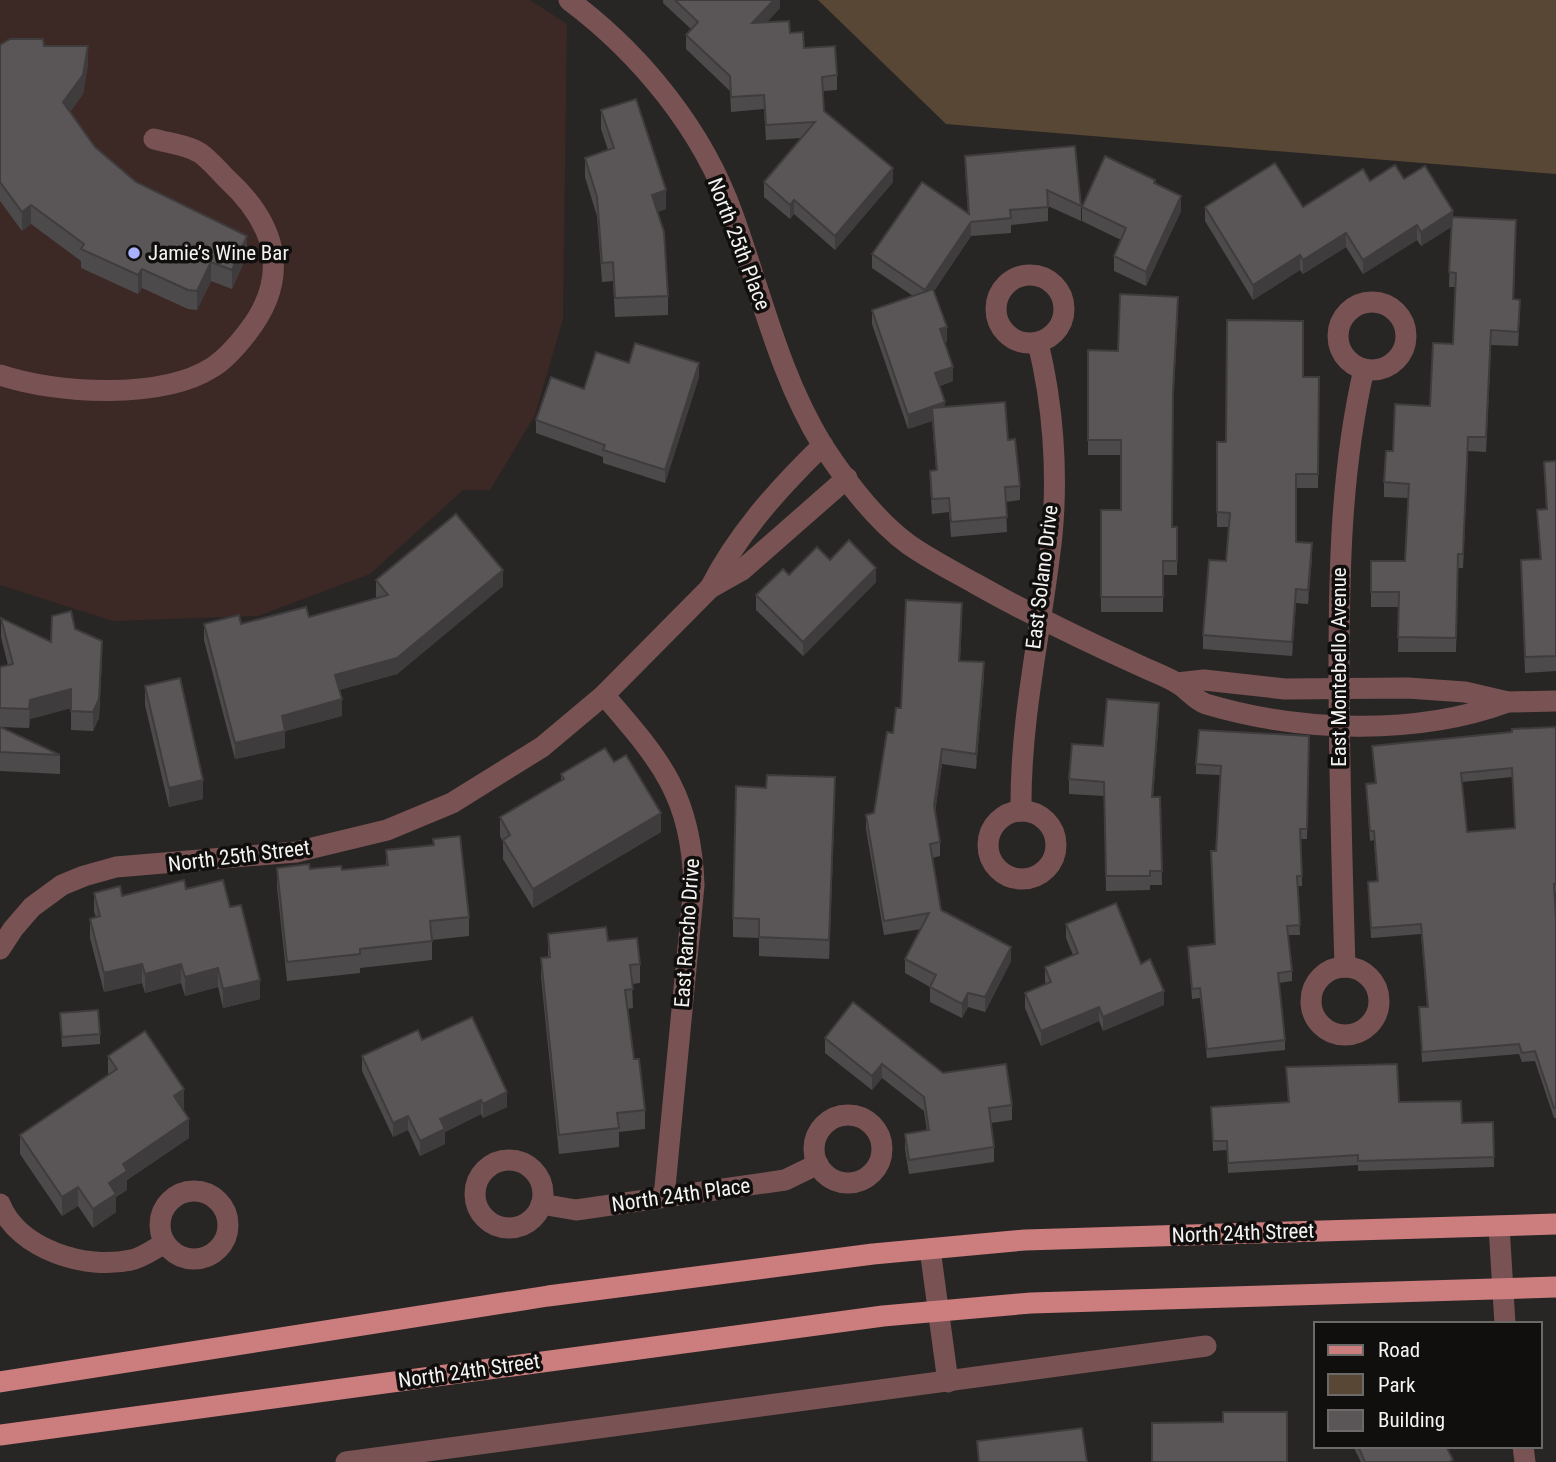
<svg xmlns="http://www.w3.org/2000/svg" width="1556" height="1462" font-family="'Roboto Condensed',sans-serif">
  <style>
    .commercial { fill: #3c2825 }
    .green { fill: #594735 }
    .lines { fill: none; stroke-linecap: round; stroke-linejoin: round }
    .minor { stroke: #795353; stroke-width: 21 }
    .major { stroke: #cc7d7e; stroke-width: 21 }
    .wall { fill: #4d4a4c; fill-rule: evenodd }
    .shaded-wall { fill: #3f3c3e }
    .building { fill: #5a5658; stroke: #3f3c3e; stroke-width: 2; fill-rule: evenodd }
    .poi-dot { fill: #a7b1fc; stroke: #100f0e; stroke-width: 2.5 }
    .labels { text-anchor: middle; stroke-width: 7; stroke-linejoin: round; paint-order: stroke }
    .street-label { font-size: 21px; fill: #f5f3f2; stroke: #100f0e }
    .poi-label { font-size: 21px; fill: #f5f3f2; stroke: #100f0e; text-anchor: start }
  </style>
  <rect width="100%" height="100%" fill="#282624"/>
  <path class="commercial" d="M0,0H530L567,24L563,319L535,415L490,490H463L370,574L258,616L113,621L0,585Z"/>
  <path class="green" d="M818,0H1556V174L946,124Z"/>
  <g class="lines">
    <g class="minor">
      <path d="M569,0C641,54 703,130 733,215C761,292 779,375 823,446C846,481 874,519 908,544C929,559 953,571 976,584C1031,615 1087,642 1145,668C1156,673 1170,678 1180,685C1189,691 1196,701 1206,704C1300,732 1416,736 1508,702"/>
      <circle cx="1030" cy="309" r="34"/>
      <circle cx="1372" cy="336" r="34"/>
      <path d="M0,375C56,394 162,400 213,367C227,358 237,346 247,333C291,277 277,225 227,179C219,171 210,160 200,153C188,145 168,143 154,139"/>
      <path d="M710,588C738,533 779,488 823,445"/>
      <path d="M1177,683L1204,680L1285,689L1408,688L1465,692L1508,702L1556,701"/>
      <path d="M604,695C660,760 691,794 694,885L664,1197"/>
      <path d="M1021,811C1020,714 1042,629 1052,535C1058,472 1053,404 1038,343"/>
      <circle cx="1022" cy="845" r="34"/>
      <path d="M0,949L13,929L32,907L62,885L84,876L116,867L296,852L387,830L452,803L542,747L604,695L710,588L742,570L847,478"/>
      <path d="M1345,967C1342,868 1339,769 1339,670C1339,568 1341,469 1364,369"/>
      <circle cx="1345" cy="1001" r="34"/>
      <circle cx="848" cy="1149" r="34"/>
      <circle cx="509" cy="1194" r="34"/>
      <circle cx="194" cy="1225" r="34"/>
      <path d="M0,1204C19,1250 86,1270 131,1260C142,1258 154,1249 165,1243"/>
      <path d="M541,1204L576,1210L785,1180L818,1164"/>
      <path d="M1499,1226L1505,1324"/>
      <path d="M930,1249L948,1382"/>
      <path d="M1523,1446L1525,1462"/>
      <path d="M346,1462L1206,1346"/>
    </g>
    <g class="major">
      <path d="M0,1382L548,1296L873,1254L1025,1240L1556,1224"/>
      <path d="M0,1435L883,1316L1031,1303L1556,1287"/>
    </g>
  </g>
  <g class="wall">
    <path d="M663,0H780V8L767,22L790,33L804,48L837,75V90L823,91L824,111L893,182L835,250L794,214L790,219L764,197V182L802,138L766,140L764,109L731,112L730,91L686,49V35L691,29L663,3Z"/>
    <path d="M0,45L44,46L88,64L83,94L70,112L95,147L136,182L247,255L232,289L211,281L197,310L188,309L142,288L138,294L81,268V261L31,224L22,231L0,201Z"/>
    <path d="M601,110L666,209L657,212L668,296V315L615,317L613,281L602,282L597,216L585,177V158L608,150L601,129Z"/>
    <path d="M1075,146L1081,206V221L1048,206V221L1011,225V233L971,236L934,291L947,342H945L953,381L940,386L945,407L1008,440L1020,486V500L1006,502L1007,532L951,537L949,512L932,514L930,485V471L936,470L932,421L908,429L872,324V310L913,296L872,268V254L968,213L965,170V156Z"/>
    <path d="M1404,179L1453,217L1516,234L1514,299L1520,314L1518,346L1491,345L1486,452L1468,451L1463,568H1458L1456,652H1398L1399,607H1371V561H1405L1408,498L1384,497V482L1393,451L1430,406L1453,344L1456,287H1449L1451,227L1421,246L1417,240L1363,274L1346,247L1303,274L1300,270L1253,300L1205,221V207H1303L1370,181Z"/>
    <path d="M1155,184L1181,211L1146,286L1114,271V256L1121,240L1082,221V207Z"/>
    <path d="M1178,311L1173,406L1172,527H1177V575H1163V612H1101V510H1121V455H1088V350L1118,351Z"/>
    <path d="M629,363L699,377L665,483L603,463V457L536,433V420Z"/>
    <path d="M1303,377H1319L1318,488H1296V542L1312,558L1308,604L1296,603L1292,656L1203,649V635L1226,561L1229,527H1217V442H1226Z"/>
    <path d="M1556,461V671L1525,673L1521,560H1540L1537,510L1546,509L1544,462Z"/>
    <path d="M830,560L876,582L803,656L756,610V595L789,575Z"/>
    <path d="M376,580L503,586L397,674L339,690L342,716L285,731V748L235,759L204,640V624H241L309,617L377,598L376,597Z"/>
    <path d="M962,617L960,661L984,677L976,769L942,764L935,812L940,842V856L932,858L941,910L1011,961L985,1012L968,1007L962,1018L930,1002V987L905,973V959L921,929L884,935L866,829V815L874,813L893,733L901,708Z"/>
    <path d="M1,618L51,642L75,629L102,660L99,718L93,731L71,730V708L30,719L29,728L0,727L60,755V774L0,771V667L8,665L1,637Z"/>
    <path d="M145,686L203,799L169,807L145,705Z"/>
    <path d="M1159,717L1153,797H1160L1162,885H1150V890L1106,891L1104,796L1069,794V779L1103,746Z"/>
    <path d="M1556,727V893L1554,894L1556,921V1118H1554L1535,1061L1522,1062L1519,1054L1422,1062L1419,1007H1427L1421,934L1371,938L1368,882L1377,881L1374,840L1370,841L1366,784L1375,783L1372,746ZM1512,777L1515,828L1467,832L1462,782Z"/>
    <path d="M1309,736L1307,839H1301L1302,886H1298L1300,935H1288L1292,971V981L1279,983L1285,1040V1050L1207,1058L1200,998L1192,999L1188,947L1214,944L1216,851L1220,775L1196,774V764Z"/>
    <path d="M614,762L661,832L533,908L503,859V842L500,836V817L561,781V774Z"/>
    <path d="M835,796L829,959L759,956V938L733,937V918Z"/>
    <path d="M433,839L469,917V936L432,940V960L360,968V973L287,981L277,887V868L342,870L386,865V850L433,845Z"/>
    <path d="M186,889L230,907L260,999L223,1008L218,987L185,996L181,983L145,993L142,983L104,992L90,938V919L96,917L94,912V893L122,896Z"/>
    <path d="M1066,924L1141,964L1164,1005L1103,1031L1099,1021L1041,1046L1025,1008V993L1046,984L1045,981V967L1073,955L1066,938Z"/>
    <path d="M548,934L608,941L640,964V983L632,984L633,1008L627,1009L634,1059L645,1110V1129L619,1132V1147L559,1154L541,977V958L548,957Z"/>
    <path d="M60,1013L100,1034V1044L62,1047Z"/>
    <path d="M825,1038L943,1073L1012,1105V1120L991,1123L994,1147V1162L909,1174L905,1149V1134L927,1131L924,1111L882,1078L872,1090L825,1053Z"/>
    <path d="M422,1040L507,1107L483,1118L481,1114L445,1132V1144L420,1156L408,1130L393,1137L362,1071V1056Z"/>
    <path d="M108,1056L184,1108L182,1109L189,1138L127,1180V1190L116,1197V1212L93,1228L78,1206L62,1216L20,1154V1135L108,1075Z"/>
    <path d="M1286,1067L1462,1123L1493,1122L1494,1167L1358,1171V1165L1228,1173L1227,1150L1213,1151L1211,1107L1288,1102Z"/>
    <path d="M1353,1446H1446L1449,1462H1361Z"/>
  </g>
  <g class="shaded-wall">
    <path d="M774,0H780V8L752,38V23Z"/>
    <path d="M88,46V64L83,94L63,121V102Z"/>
    <path d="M893,168V182L835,250V236Z"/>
    <path d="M666,190V209L652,214V195Z"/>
    <path d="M1181,196V211L1146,286V272Z"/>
    <path d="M794,200V214L790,219V205Z"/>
    <path d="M31,205V224L22,231V212Z"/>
    <path d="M1453,211V225L1421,246V232Z"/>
    <path d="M971,222V236L925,304V290Z"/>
    <path d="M1417,225V240L1363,274V260Z"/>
    <path d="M1346,233V247L1303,274V260Z"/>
    <path d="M247,236V255L232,289V270Z"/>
    <path d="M1300,255V270L1253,300V285Z"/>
    <path d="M211,262V281L197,310V291Z"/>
    <path d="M142,269V288L138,294V275Z"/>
    <path d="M1178,297V311L1173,406V391Z"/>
    <path d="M947,327V342L940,344V329Z"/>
    <path d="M1491,330V345L1486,452V437Z"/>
    <path d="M699,363V377L665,483V470Z"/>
    <path d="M953,367V381L935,387V373Z"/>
    <path d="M945,402V416L932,408V421L908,429V415Z"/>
    <path d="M1468,437V451L1463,568V554Z"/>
    <path d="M1312,543V558L1308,604V590Z"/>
    <path d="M876,568V582L803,656V642Z"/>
    <path d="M503,570V586L397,674L335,691V675Z"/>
    <path d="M1296,589V603L1292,656V642Z"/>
    <path d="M102,641L99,718L93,731V712Z"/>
    <path d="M984,662V677L976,769V754Z"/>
    <path d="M71,689V708L30,719L29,728L30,700Z"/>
    <path d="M342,699V716L285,731V748L235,759V743L282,716Z"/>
    <path d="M1159,703V717L1152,811V797Z"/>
    <path d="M942,749V764L934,819V805Z"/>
    <path d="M835,777V796L829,959V940Z"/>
    <path d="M203,780V799L169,807V788Z"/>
    <path d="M661,813V832L533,908V889Z"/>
    <path d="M1011,947V961L985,1012V997Z"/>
    <path d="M142,964V983L104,992V973Z"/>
    <path d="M181,964V983L145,993V974Z"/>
    <path d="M218,968V987L185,996V977Z"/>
    <path d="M260,980V999L223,1008V989Z"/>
    <path d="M1164,991V1005L1103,1031V1017Z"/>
    <path d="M968,993V1007L962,1018V1004Z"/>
    <path d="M1099,1007V1021L1041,1046V1031Z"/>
    <path d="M882,1064V1078L872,1090V1076Z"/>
    <path d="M184,1089V1108L174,1115V1096Z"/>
    <path d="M507,1092V1107L483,1118V1104Z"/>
    <path d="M481,1100V1114L445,1132V1144L420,1156V1141L440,1119Z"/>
    <path d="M408,1116V1130L393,1137V1123Z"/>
    <path d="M189,1119V1138L127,1180V1190L116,1197V1212L93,1228V1209L109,1183L123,1164Z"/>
    <path d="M78,1187V1206L62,1216V1197Z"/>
  </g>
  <g class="building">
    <path d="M675,0H774L752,23L789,21L790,33L803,32L804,48L835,46L837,75L822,77L824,111L893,168L835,236L794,200L790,205L764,182L815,122L766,125L764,95L731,97L730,76L686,35L698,22Z"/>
    <path d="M10,39H43L44,46H88L83,75L63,102L95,147L136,182L247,236L232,270L211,262L197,291L188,290L142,269L138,275L81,249L84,244L31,205L22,212L0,182V45Z"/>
    <path d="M636,99L666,190L652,195L664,232L668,296L615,298L613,262L602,263L597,197L585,158L614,148L601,110Z"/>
    <path d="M1075,146L1081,206L1047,190L1048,207L1010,210L1011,218L971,222L925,290L872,254L922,182L969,214L965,156Z"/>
    <path d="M1105,156L1155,180L1154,183L1181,196L1146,272L1114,256L1126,228L1082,207Z"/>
    <path d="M1275,163L1303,207L1363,169L1370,181L1395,165L1404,179L1425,166L1453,211L1421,232L1417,225L1363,260L1346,233L1303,260L1300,255L1253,285L1205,207Z"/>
    <path d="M1452,217L1516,220L1513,299L1520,300L1518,332L1491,330L1486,437H1468L1463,554H1458L1456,638L1398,637L1399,592H1371V561H1405L1409,484L1384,482L1386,451H1393L1395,404L1430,406L1433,343L1453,344L1456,273L1449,272Z"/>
    <path d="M933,289L947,327L940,329L953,367L935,373L945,402L908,415L872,310Z"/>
    <path d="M1120,294L1178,297L1173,391L1172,527H1177V561H1163V597H1101V510H1121V440H1088V350L1118,351Z"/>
    <path d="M1227,320L1303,321V377H1319L1318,474H1296V542L1312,543L1308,590L1296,589L1292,642L1203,635L1209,560L1226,561L1230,513L1217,512V442H1226Z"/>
    <path d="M635,343L699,363L665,470L603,450L605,445L536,420L551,377L584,389L596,352L629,363Z"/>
    <path d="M1005,402L1008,440L1015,439L1020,486L1005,487L1007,517L951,522L949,498L932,499L930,471L937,470L932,408Z"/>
    <path d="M1556,461V656L1525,657L1521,560L1541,559L1537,510L1547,509L1544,462Z"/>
    <path d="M456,514L503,570L397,658L335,675L342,699L282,716L285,731L235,743L204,624L239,615L241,624L306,607L309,617L388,595L376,580Z"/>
    <path d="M849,540L876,568L803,642L756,595L783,569L789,575L817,547L830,560Z"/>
    <path d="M906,600L962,603L959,661L984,662L976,754L942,749L934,805L940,842L930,844L941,910L1011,947L985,997L968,993L962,1004L930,987L936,975L905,959L929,913L884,921L866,815L874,813L887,732L893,733L896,708H901Z"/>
    <path d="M71,611L75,629L102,641L99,699L93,712L71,711V689L30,700L29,709L0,708V667L13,664L1,618L51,642L52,616Z"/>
    <path d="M180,678L203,780L169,788L145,686Z"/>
    <path d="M1107,699L1159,703L1152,797H1160L1162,871H1150V876H1106L1104,782L1069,779L1072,744L1103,746Z"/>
    <path d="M0,727L60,755L0,752Z"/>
    <path d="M1556,727V884H1554L1556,921V1108H1554L1535,1051L1522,1053L1519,1044L1422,1052L1419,1007H1428L1421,924L1371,928L1368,882L1378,881L1374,831H1370L1366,784L1376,783L1372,746L1512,732V729ZM1512,768L1515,828L1467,832L1461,773Z"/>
    <path d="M1199,730L1309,736L1307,829H1300L1302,876H1297L1300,925L1287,926L1292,971L1278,973L1285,1040L1207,1049L1200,988L1192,989L1188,947L1215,944L1211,851H1216L1221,766L1196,764Z"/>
    <path d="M605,748L614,762L626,755L661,813L533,889L503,840L510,835L500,817L564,779L561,774Z"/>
    <path d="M767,775L835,777L829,940L759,937V919L733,918L736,786L766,788Z"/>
    <path d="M460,836L469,917L430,921L432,941L360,949V954L287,962L277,868L309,864L310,869L341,866L342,870L388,865L386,850L434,845L433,839Z"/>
    <path d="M184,880L186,889L223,880L230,907L241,905L260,980L223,989L218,968L185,977L181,964L145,974L142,964L104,973L90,919L100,916L94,893L120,886L122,896Z"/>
    <path d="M1116,903L1141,964L1150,959L1164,991L1103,1017L1099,1007L1041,1031L1025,993L1051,982L1045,967L1078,953L1066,924Z"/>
    <path d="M606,927L608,941L637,938L640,964L630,965L633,989L625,990L634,1059H639L645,1110L617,1113L619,1128L559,1135L541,958L550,957L548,934Z"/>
    <path d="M853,1002L943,1073L1006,1064L1012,1105L989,1108L994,1147L909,1160L905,1134L929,1130L924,1097L882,1064L872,1076L825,1038Z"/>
    <path d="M98,1010L100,1034L62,1037L60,1013Z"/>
    <path d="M472,1017L507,1092L483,1104L481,1100L440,1119L445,1129L420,1141L408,1116L393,1123L362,1056L418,1030L422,1040Z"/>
    <path d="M145,1031L184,1089L174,1096L189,1119L123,1164L127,1171L109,1183L116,1194L93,1209L78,1187L62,1197L20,1135L117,1069L108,1056Z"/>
    <path d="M1397,1064L1399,1102L1461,1101L1462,1123L1493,1122L1494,1157L1358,1161V1155L1228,1163L1227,1141H1213L1211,1107L1289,1102L1286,1067Z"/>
    <path d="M1223,1412H1287V1462H1152V1423L1223,1422Z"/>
    <path d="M1082,1428L1087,1462H979L977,1441Z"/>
    <path d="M1358,1446H1446L1453,1460L1449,1462H1365Z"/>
  </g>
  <circle class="poi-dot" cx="134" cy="253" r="7"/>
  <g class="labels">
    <g class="street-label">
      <text transform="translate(739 244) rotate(69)" y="7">North 25th Place</text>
      <text transform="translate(1042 577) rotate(-83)" y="7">East Solano Drive</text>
      <text transform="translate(1339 667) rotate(-90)" y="7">East Montebello Avenue</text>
      <text transform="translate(239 856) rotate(-7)" y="7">North 25th Street</text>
      <text transform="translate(687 933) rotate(-86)" y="7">East Rancho Drive</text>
      <text transform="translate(681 1195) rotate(-8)" y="7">North 24th Place</text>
      <text transform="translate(1243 1233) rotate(-2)" y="7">North 24th Street</text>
      <text transform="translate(469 1371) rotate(-8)" y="7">North 24th Street</text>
    </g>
    <g class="poi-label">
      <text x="148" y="260">Jamie’s Wine Bar</text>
    </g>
  </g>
  <rect x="1314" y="1322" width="228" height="126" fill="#100f0e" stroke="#6c6a69" stroke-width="2"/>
  <rect x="1328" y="1345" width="35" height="10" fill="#cc7d7e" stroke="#6c6a69" stroke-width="2"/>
  <text x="1378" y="1357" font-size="21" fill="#f5f3f2">Road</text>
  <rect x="1328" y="1374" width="35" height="21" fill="#594735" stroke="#6c6a69" stroke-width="2"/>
  <text x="1378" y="1392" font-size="21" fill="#f5f3f2">Park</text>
  <rect x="1328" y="1410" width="35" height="21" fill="#5a5658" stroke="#6c6a69" stroke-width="2"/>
  <text x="1378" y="1427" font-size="21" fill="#f5f3f2">Building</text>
</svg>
